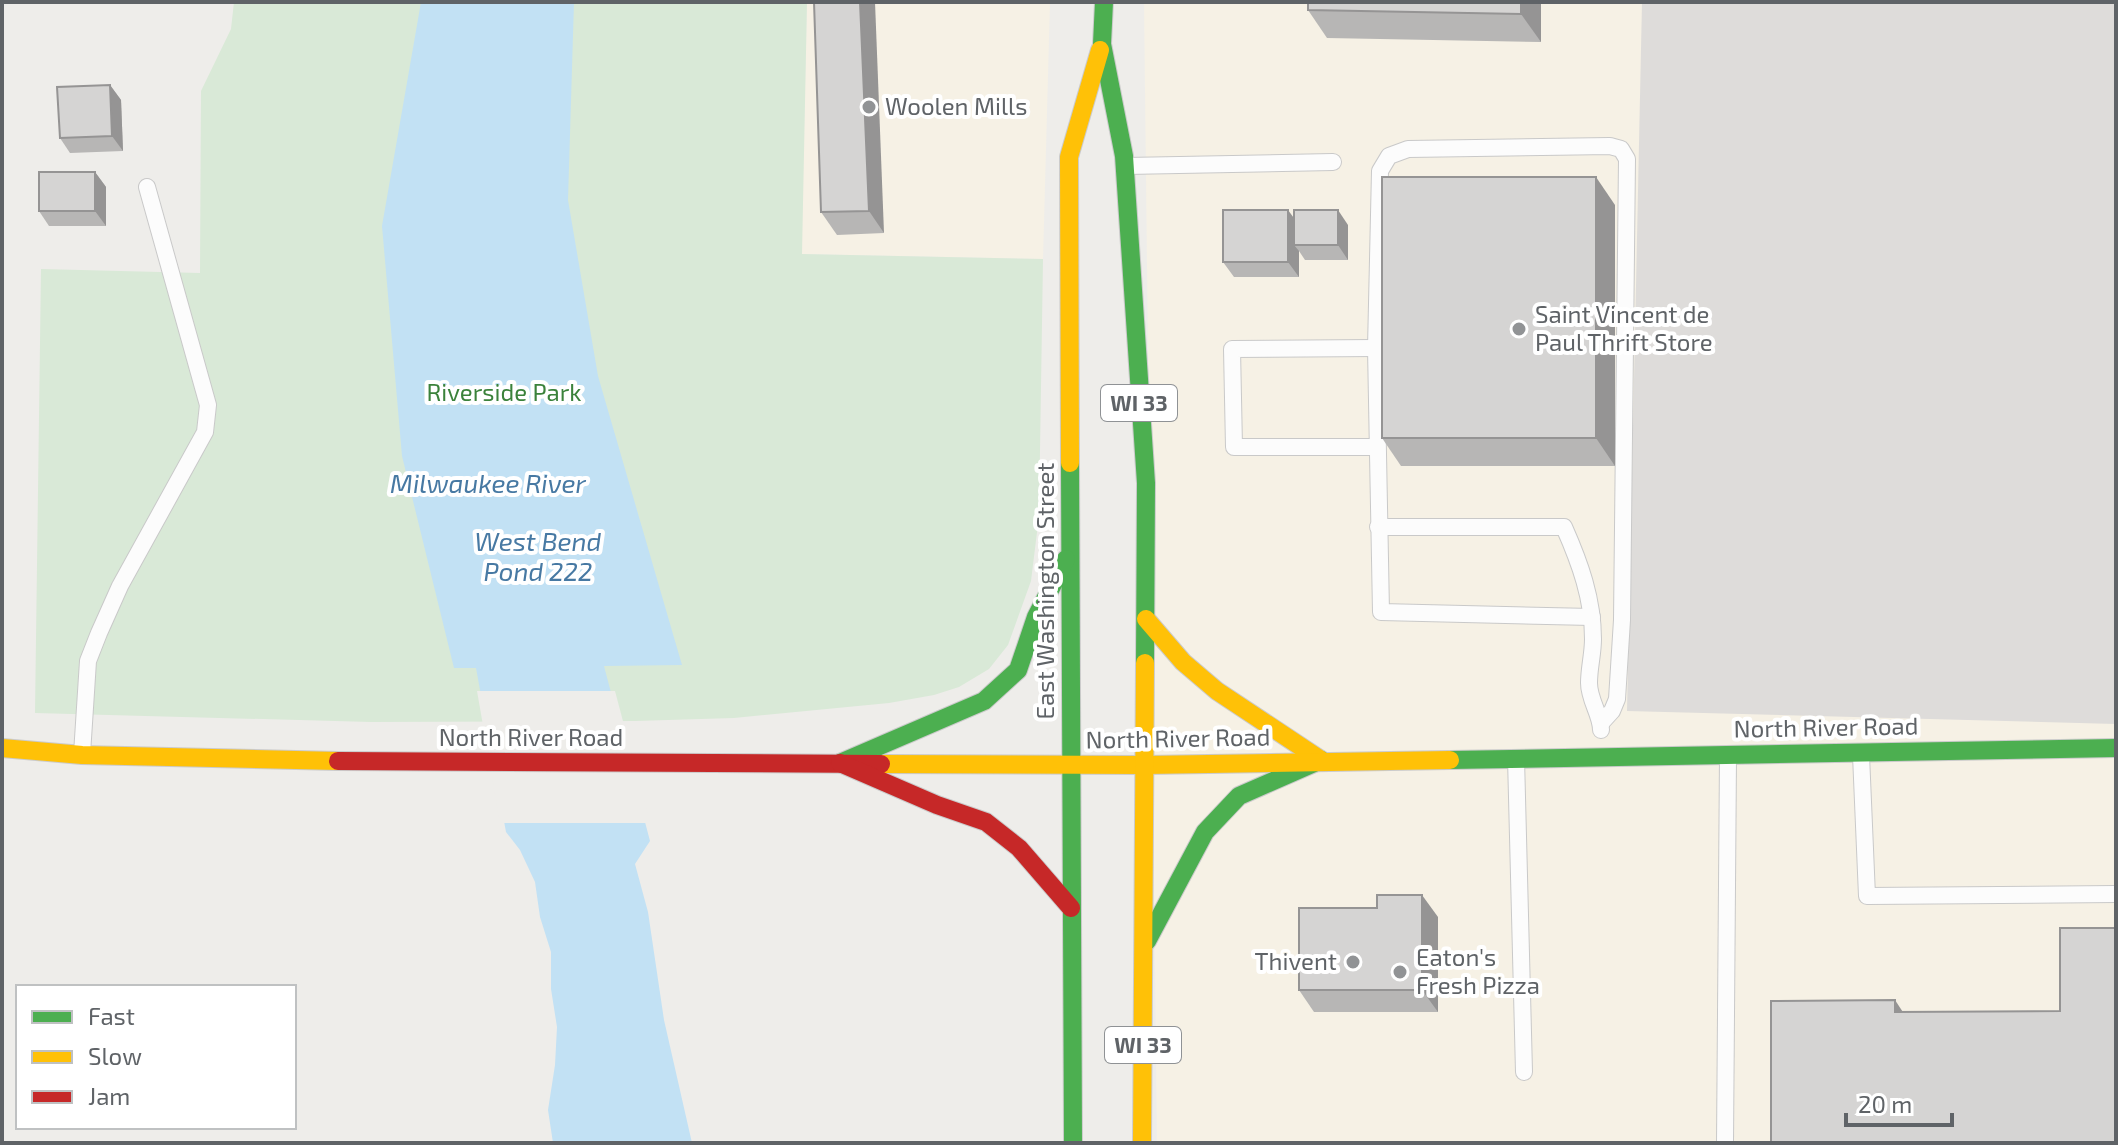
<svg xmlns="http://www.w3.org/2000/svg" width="2118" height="1145" font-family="'Exo 2',sans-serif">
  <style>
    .commercial { fill: #f6f1e5 }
    .industrial { fill: #dedcda }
    .green { fill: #d9e9d7 }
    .water { fill: #c2e1f4 }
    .pier { fill: #eeedea }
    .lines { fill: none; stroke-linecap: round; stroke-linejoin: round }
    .lane-casing { stroke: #c9c9c9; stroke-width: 18 }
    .fast-casing { stroke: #cbcbcb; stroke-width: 20 }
    .slow-casing { stroke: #cbcbcb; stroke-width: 20 }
    .jam-casing { stroke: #cbcbcb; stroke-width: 20 }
    .lane { stroke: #fcfcfc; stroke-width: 16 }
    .fast { stroke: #4caf50; stroke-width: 18 }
    .slow { stroke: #ffc107; stroke-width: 18 }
    .jam { stroke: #c62828; stroke-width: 18 }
    .wall { fill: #b7b6b5 }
    .shaded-wall { fill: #959494 }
    .building { fill: #d5d4d3; stroke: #959494; stroke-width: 2 }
    .poi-dot { fill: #919395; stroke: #fff; stroke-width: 3 }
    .labels { text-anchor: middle; stroke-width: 8; stroke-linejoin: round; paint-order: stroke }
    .shield { fill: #fff; stroke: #8f9295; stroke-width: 2 }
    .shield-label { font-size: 22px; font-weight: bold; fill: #5f6367 }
    .poi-label { font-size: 24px; fill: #5f6367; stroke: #fff; text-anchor: start }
    .park-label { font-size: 24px; fill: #3b823b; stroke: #fff }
    .street-label { font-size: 24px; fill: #5f6367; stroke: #fff }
    .water-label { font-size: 26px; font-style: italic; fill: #4779a3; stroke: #fff }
  </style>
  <rect width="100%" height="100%" fill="#eeedea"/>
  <g class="commercial">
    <path d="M807,2H1050L1043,259L801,254Z"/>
    <path d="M1144,2H2116V1143H1157Z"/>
  </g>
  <path class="industrial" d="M1642,2H2116V724L1627,711Z"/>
  <path class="green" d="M234,2H807L802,254L1043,259L1039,516L1031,581L1008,645L989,669L959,687L934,695L889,703L734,718L635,721L371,722L35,713L41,269L200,273L201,91L231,29Z"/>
  <path class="water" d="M421,2H574L568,200L598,376L682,665L604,666L650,841L635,864L648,912L664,1020L692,1143H553L548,1110L555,1065L557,1027L551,989V952L540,917L535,882L520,850L506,832L476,668H454L402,456L382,226Z"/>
  <path class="pier" d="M477,691H615L650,823H500Z"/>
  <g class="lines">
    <defs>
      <g id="lane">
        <path d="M1126,166L1333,162"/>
        <path d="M1376,348L1232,349L1234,447H1377"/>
        <path d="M1378,527H1564C1580,563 1593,599 1593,639C1593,654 1589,668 1589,683C1589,700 1601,715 1601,730"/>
        <path d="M1592,617L1381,612L1376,348L1380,171L1389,156L1408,149L1610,146L1621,149L1627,159L1622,620L1617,699L1612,711L1601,723"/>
        <path d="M82,754L88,661L99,633L120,586L205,432L208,405L147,187"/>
        <path d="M1861,755L1867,896L2116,894"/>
        <path d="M1516,758L1524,1072"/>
        <path d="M1725,1143L1728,757"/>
      </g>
      <g id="fast">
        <path d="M1104,2L1102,44L1124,156L1146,483L1145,663"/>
        <path d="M1070,463L1073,1143"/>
        <path d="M1450,760L2116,748"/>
        <path d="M840,763L984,701L1018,670L1036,617L1066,559"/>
        <path d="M1147,941L1205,832L1239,796L1321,760"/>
      </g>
      <g id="slow">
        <path d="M1070,463L1069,157L1100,50"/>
        <path d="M1146,619L1183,662L1217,691L1321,760"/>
        <path d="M2,748L82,755L338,761"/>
        <path d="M881,764L1145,765L1450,760"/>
        <path d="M1142,1143L1145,663"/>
      </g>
      <g id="jam">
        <path d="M338,761L881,764"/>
        <path d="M840,763L937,805L986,822L1019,848L1071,908"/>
      </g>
    </defs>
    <use href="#lane" class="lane-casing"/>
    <use href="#fast" class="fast-casing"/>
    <use href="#slow" class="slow-casing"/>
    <use href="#jam" class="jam-casing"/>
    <use href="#lane" class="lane"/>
    <use href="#fast" class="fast"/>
    <use href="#slow" class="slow"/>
    <use href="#jam" class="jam"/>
  </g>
  <g class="wall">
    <path d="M814,2L884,233L837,235L821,212Z"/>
    <path d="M1541,2V42L1327,38L1308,10Z"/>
    <path d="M110,85L121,100L123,151L70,153L60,138Z"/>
    <path d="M95,172L106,187V226H49L39,211Z"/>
    <path d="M1615,205V466H1401L1382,438Z"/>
    <path d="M1348,225V260H1305L1299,251V277H1234L1223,262Z"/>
    <path d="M1377,908L1438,917V1012H1314L1299,990Z"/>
  </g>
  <g class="shaded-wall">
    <path d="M860,2H875L884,233L869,211Z"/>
    <path d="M1521,2H1541V42L1521,14Z"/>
    <path d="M110,85L121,100L123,151L112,136Z"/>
    <path d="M95,172L106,187V226L95,211Z"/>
    <path d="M1596,177L1615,205V466L1596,438Z"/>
    <path d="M1288,210L1299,225L1294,245L1299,251V277L1288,262Z"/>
    <path d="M1338,210L1348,225V260L1338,245Z"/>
    <path d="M1422,895L1438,917V1012L1422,990Z"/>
    <path d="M1895,1000L1914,1029L1895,1012Z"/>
  </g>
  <g class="building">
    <path d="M814,2H860L869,211L821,212Z"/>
    <path d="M1308,2H1521V14L1308,10Z"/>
    <path d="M110,85L112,136L60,138L57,87Z"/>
    <rect x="39" y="172" width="56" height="39"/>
    <rect x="1382" y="177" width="214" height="261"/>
    <rect x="1223" y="210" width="65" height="52"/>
    <rect x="1294" y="210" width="44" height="35"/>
    <path d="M1377,895H1422V990H1299V908H1377Z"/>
    <path d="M2060,928H2116V1143H1771V1001L1895,1000V1012L2060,1011Z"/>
  </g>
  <g class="poi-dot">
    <circle cx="869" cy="107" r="8"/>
    <circle cx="1519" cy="329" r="8"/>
    <circle cx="1353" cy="962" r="8"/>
    <circle cx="1400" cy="972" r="8"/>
  </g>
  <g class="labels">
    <g class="shield">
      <rect x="1101" y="385" width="76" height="36" rx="6"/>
      <rect x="1105" y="1027" width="76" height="36" rx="6"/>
    </g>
    <g class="shield-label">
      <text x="1139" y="411">WI 33</text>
      <text x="1143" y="1053">WI 33</text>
    </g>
    <g class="poi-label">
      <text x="885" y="115">Woolen Mills</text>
      <text x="1535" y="323">Saint Vincent de<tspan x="1535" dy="28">Paul Thrift Store</tspan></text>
      <text x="1416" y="966">Eaton's<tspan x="1416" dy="28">Fresh Pizza</tspan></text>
      <text x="1337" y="970" text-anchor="end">Thivent</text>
    </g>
    <g class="park-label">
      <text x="504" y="401">Riverside Park</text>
    </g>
    <g class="street-label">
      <text transform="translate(1046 591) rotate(-90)" y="8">East Washington Street</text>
      <text transform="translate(1826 728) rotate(-1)" y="8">North River Road</text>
      <text x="531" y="746">North River Road</text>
      <text transform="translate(1178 739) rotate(-1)" y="8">North River Road</text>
    </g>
    <g class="water-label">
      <text x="488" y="493">Milwaukee River</text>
      <text x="538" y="551">West Bend<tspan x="538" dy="30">Pond 222</tspan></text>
    </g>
  </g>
  <rect width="2118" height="1145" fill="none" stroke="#5f6367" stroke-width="8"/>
  <rect x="16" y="985" width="280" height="144" fill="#ffffff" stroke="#bfc1c2" stroke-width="2"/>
  <rect x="32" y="1011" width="40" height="12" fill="#4caf50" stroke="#bfc1c2" stroke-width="2"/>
  <text x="88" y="1025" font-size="24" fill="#5f6367">Fast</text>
  <rect x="32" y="1051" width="40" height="12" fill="#ffc107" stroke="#bfc1c2" stroke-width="2"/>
  <text x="88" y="1065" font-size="24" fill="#5f6367">Slow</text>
  <rect x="32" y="1091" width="40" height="12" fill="#c62828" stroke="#bfc1c2" stroke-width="2"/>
  <text x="88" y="1105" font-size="24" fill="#5f6367">Jam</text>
  <path d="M1846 1113v12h106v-12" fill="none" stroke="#5f6367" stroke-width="4"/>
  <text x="1858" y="1113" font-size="24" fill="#5f6367" stroke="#ffffff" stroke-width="6" paint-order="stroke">20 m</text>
</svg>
